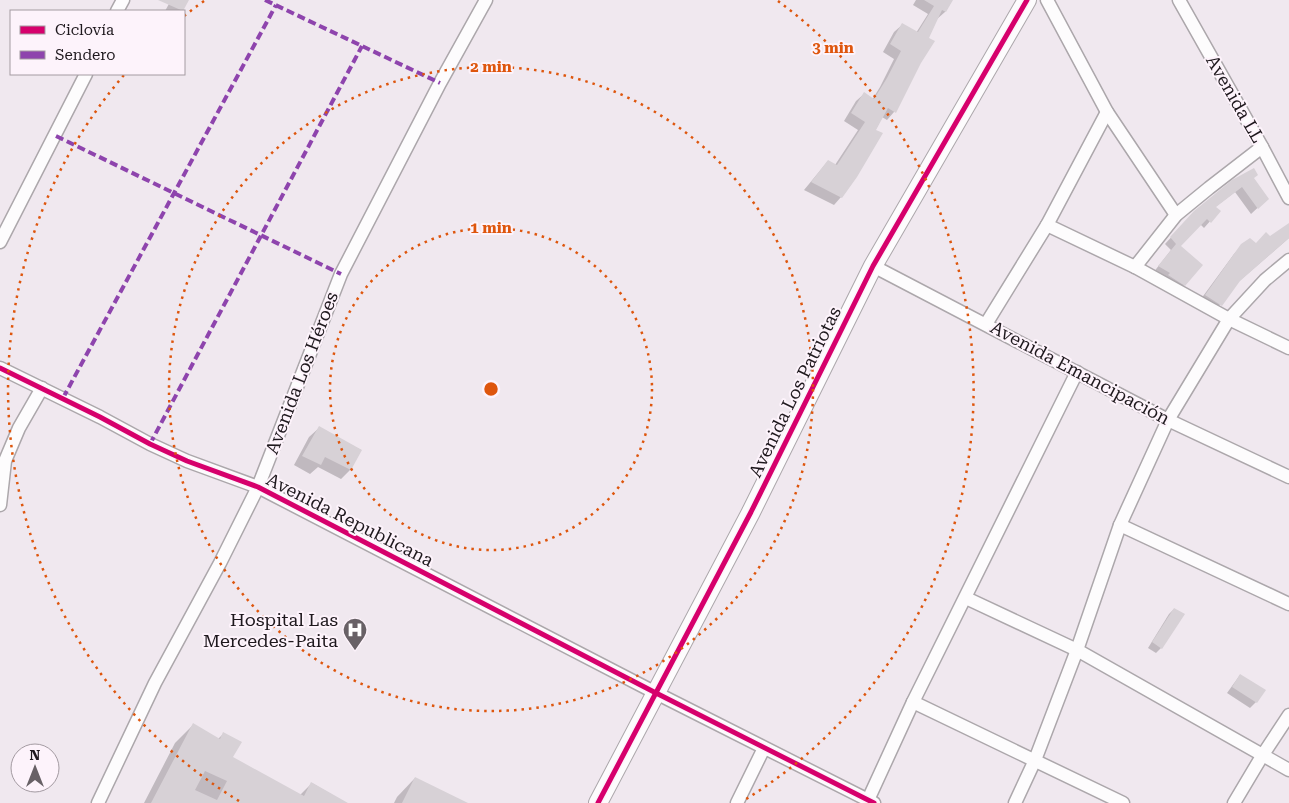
<svg xmlns="http://www.w3.org/2000/svg" width="1289" height="803" font-family="'Roboto Serif',serif">
  <style>
    .shadow { fill: #0003 }
    .building { fill: #d7d1d6; fill-rule: evenodd }
    .lines { fill: none; stroke-linecap: round; stroke-linejoin: round }
    .street-casing { stroke: #aca7ab; stroke-width: 15 }
    .secondary-casing { stroke: #aca7ab; stroke-width: 20 }
    .street { stroke: #fdfcfd; stroke-width: 12 }
    .secondary { stroke: #fdfcfd; stroke-width: 18 }
    .quiet { stroke: #8e44ad; stroke-width: 4; stroke-dasharray: 8 4; stroke-linecap: butt }
    .cycleway-casing { stroke: #fdf3fb; stroke-width: 8 }
    .cycleway { stroke: #d6006c; stroke-width: 5 }
    .ring { fill: none; stroke: #de560d; stroke-width: 2.5; stroke-dasharray: 2.5 5 }
    .labels { text-anchor: middle; stroke-width: 4; stroke-linejoin: round; paint-order: stroke }
    .street-label { font-size: 18px; fill: #1e181d; stroke: #fdf3fb }
    .poi-label { font-size: 18px; fill: #1e181d; stroke: #fdf3fb; text-anchor: end }
    .centre { fill: #de560d; stroke: #fdf3fb; stroke-width: 2.5 }
    .ring-label { font-size: 15px; text-anchor: middle; font-weight: bold; fill: #de560d; stroke: #fdf3fb; stroke-width: 4; stroke-linejoin: round; paint-order: stroke }
  </style>
  <rect width="100%" height="100%" fill="#f0e8ef"/>
  <g class="shadow">
    <path d="M166,0H187L182,11H165L170,2Z"/>
    <path d="M916,0H952L945,12L937,19L927,39L920,63L894,112L887,120L882,117L841,197L834,205L804,190L828,161L835,165L858,130L844,121L856,101L864,94L872,100L880,87L894,59L883,52L894,32L902,25L916,33L928,14L913,5Z"/>
    <path d="M1252,178L1267,199L1251,214L1235,192L1215,207L1219,211L1204,228L1200,224L1179,246L1184,285L1178,291L1153,273L1171,250L1165,244L1188,219Z"/>
    <path d="M1289,224V238L1237,283L1213,313L1198,303L1234,254L1242,245H1256L1270,238Z"/>
    <path d="M319,428L361,450L350,470L341,479L318,467L310,474L294,465L309,437Z"/>
    <path d="M1174,609L1161,648L1156,653L1148,648L1169,614Z"/>
    <path d="M1240,675L1256,702L1250,708L1227,693Z"/>
    <path d="M193,725L218,739L223,734L231,758L300,795L312,783L346,803H144L175,743Z"/>
    <path d="M415,778L465,803H394L397,797Z"/>
  </g>
  <g class="building">
    <path d="M158,0H189L183,11Z"/>
    <path d="M924,0H953L946,12L942,10L929,38L935,41L921,63L896,113L888,108L876,130L883,133L857,177L842,198L811,182L828,160L837,165L865,122L851,113L864,92L874,99L887,78L901,51L890,44L902,23L918,32L934,6Z"/>
    <path d="M1254,168L1258,175L1254,178L1269,199L1258,209L1242,187L1216,207L1221,211L1211,223L1207,219L1181,246L1203,265L1185,286L1168,275L1170,273L1158,266L1176,244L1170,237L1194,211L1232,180Z"/>
    <path d="M1289,223V238L1240,281L1222,306L1205,295L1241,244L1250,238L1256,243L1266,232L1270,236Z"/>
    <path d="M319,426L362,450L351,470L325,457L321,465L302,456Z"/>
    <path d="M1174,608L1185,614L1162,649L1152,642Z"/>
    <path d="M1240,674L1266,690L1257,703L1232,687Z"/>
    <path d="M193,723L220,739L223,732L242,742L233,757L304,796L311,782L348,803H151ZM205,771L227,781L217,800L195,790Z"/>
    <path d="M415,777L468,803H402Z"/>
  </g>
  <g class="lines">
    <defs>
      <g id="street">
        <path d="M1047,0L1107,112L1176,215"/>
        <path d="M1179,0L1262,147L1289,198"/>
        <path d="M117,11L123,0"/>
        <path d="M1047,225L1135,267L1229,319L1289,348"/>
        <path d="M0,242L86,74"/>
        <path d="M873,266L1168,420L1289,477"/>
        <path d="M1135,267L1176,215L1209,188L1262,147"/>
        <path d="M986,324L1047,225L1107,112"/>
        <path d="M0,368L100,417L150,444L187,461L258,487L656,693L874,803"/>
        <path d="M0,505L5,461L19,428L42,388"/>
        <path d="M1120,525L1289,604"/>
        <path d="M966,598L1077,650L1289,770"/>
        <path d="M913,702L1123,803"/>
        <path d="M868,800L913,702L1077,372"/>
        <path d="M98,803L155,683L220,563L258,487L341,274L440,83L486,0"/>
        <path d="M737,803L764,748"/>
        <path d="M1015,803L1035,760L1077,650L1120,525L1168,420L1229,319L1265,280L1289,260"/>
        <path d="M1234,803L1262,756L1289,715"/>
      </g>
      <path id="secondary" d="M598,803L751,512L873,266L1027,0"/>
    </defs>
    <use href="#street" class="street-casing"/>
    <use href="#secondary" class="secondary-casing"/>
    <use href="#street" class="street"/>
    <use href="#secondary" class="secondary"/>
    <g class="quiet">
      <path d="M265,0L440,83"/>
      <path d="M56,136L341,274"/>
      <path d="M63,398L276,5"/>
      <path d="M150,444L362,46"/>
    </g>
    <defs>
      <g id="cycleway">
        <path d="M0,368L100,417L150,444L187,461L258,487L656,693L874,803"/>
        <path d="M598,803L751,512L873,266L1027,0"/>
      </g>
    </defs>
    <use href="#cycleway" class="cycleway-casing"/>
    <use href="#cycleway" class="cycleway"/>
  </g>
  <g class="ring">
    <circle cx="491" cy="389" r="161"/>
    <circle cx="491" cy="389" r="322"/>
    <path d="M239 801A483 483 0 0 1 124 75M184 16A483 483 0 0 1 204 1M778 1A483 483 0 0 1 743 801"/>
  </g>
  <defs>
    <symbol id="hospital-pin" viewBox="-11 -11 22 30"><path d="M0 17L-7.5 6A9.5 9.5 0 1 1 7.5 6Z" fill="#686166" stroke="#fdf3fb"/><path d="M-5-5h3v3.5h4V-5h3V5h-3V1.5h-4V5h-3Z" fill="#fff"/></symbol>
  </defs>
  <g fill-rule="evenodd">
    <use href="#hospital-pin" x="341" y="616" width="28" height="38"/>
  </g>
  <g class="labels">
    <g class="street-label">
      <text transform="translate(1235 99) rotate(60)" y="6">Avenida LL</text>
      <text transform="translate(302 373) rotate(-69)" y="6">Avenida Los Héroes</text>
      <text transform="translate(1080 373) rotate(28)" y="6">Avenida Emancipación</text>
      <text transform="translate(795 392) rotate(-64)" y="6">Avenida Los Patriotas</text>
      <text transform="translate(350 520) rotate(27)" y="6">Avenida Republicana</text>
    </g>
    <g class="poi-label">
      <text x="338" y="626">Hospital Las<tspan x="338" dy="21">Mercedes-Paita</tspan></text>
    </g>
  </g>
  <circle cx="491" cy="389" r="8" class="centre"/>
  <g class="ring-label">
    <text x="833" y="53">3 min</text>
    <text x="491" y="72">2 min</text>
    <text x="491" y="233">1 min</text>
  </g>
  <rect x="10" y="10" width="175" height="65" fill="#fdf3fb" stroke="#a49ba2"/>
  <rect x="20" y="26" width="25" height="8" fill="#d6006c" stroke="#a49ba2"/>
  <text x="55" y="35" font-size="15" fill="#1e181d">Ciclovía</text>
  <rect x="20" y="51" width="25" height="8" fill="#8e44ad" stroke="#a49ba2"/>
  <text x="55" y="60" font-size="15" fill="#1e181d">Sendero</text>
  <g transform="translate(35 768)"><circle r="24" fill="#fdf3fb" stroke="#a49ba2"/>
  <path d="M0-4L9 19L0 12L-9 19Z" fill="#686166"/>
  <text y="-8" font-size="14" font-weight="bold" text-anchor="middle" fill="#1e181d">N</text>
  </g>
</svg>
